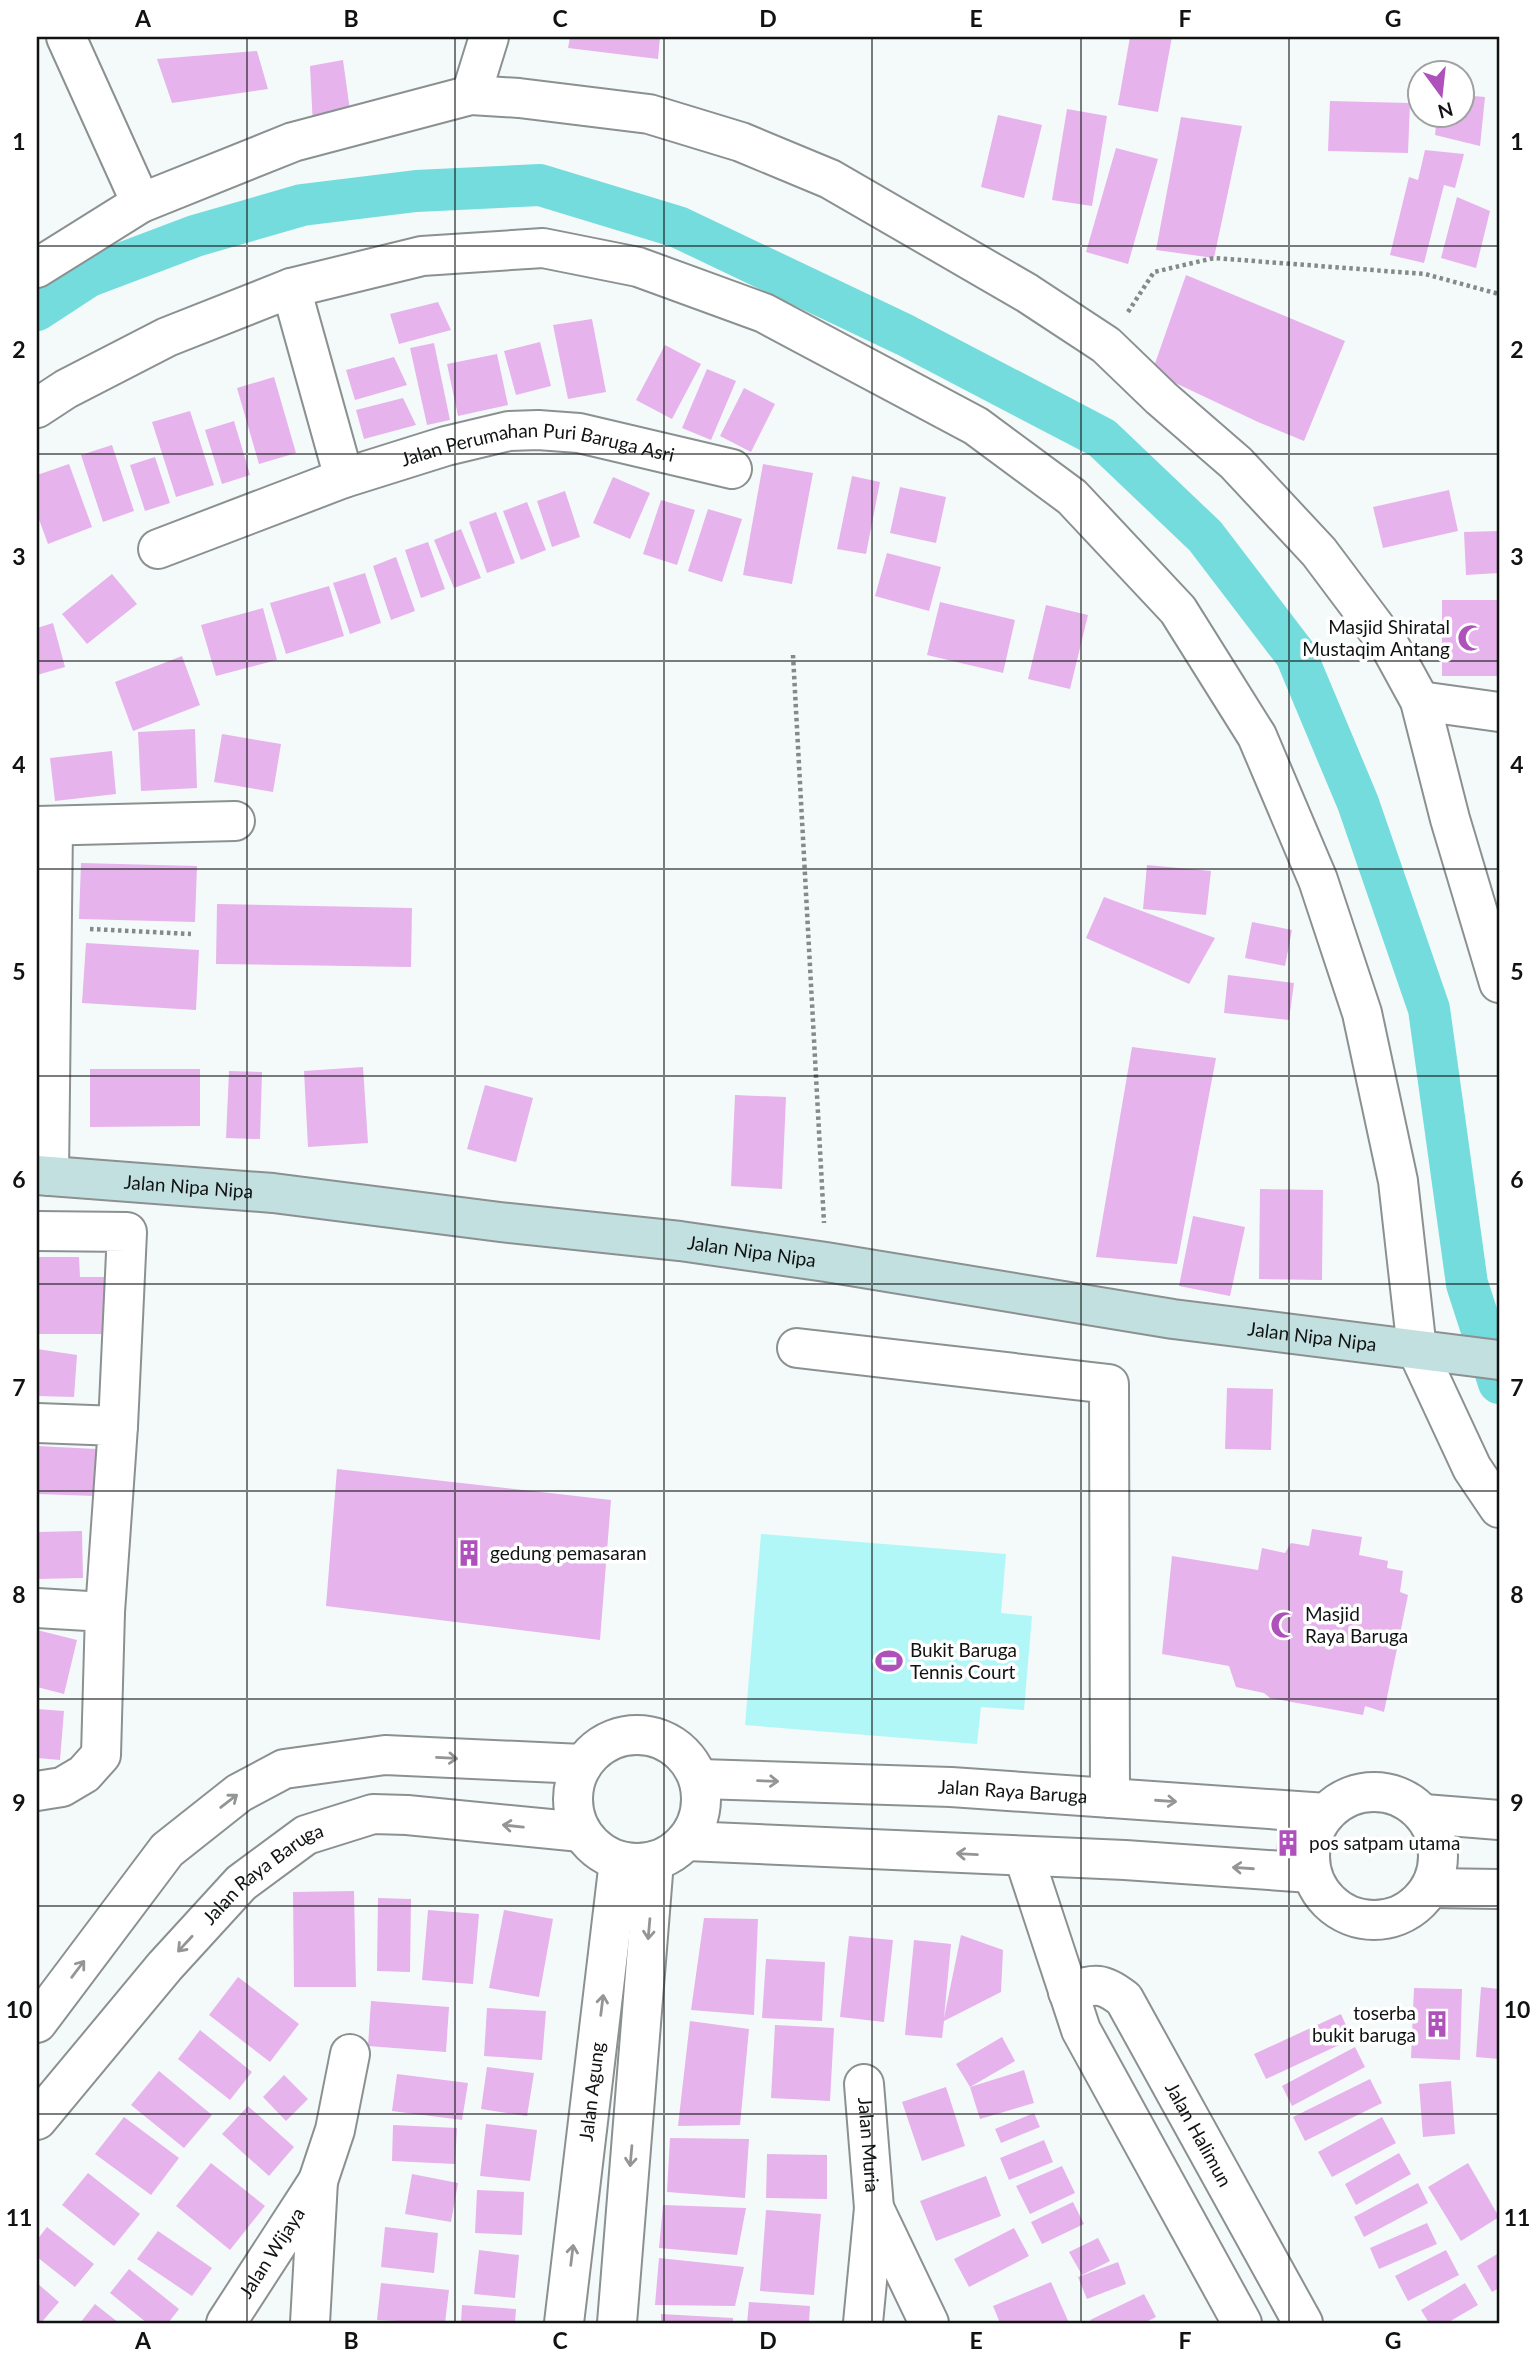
<svg xmlns="http://www.w3.org/2000/svg" width="1536" height="2360" font-family="Lato,sans-serif">
  <style>
    .green { fill: #b1f7f7 }
    .lines { fill: none; stroke-linecap: round; stroke-linejoin: round }
    .canal { stroke: #74dcdc; stroke-width: 42 }
    .building { fill: #e7b3ed }
    .street-casing { stroke: #8b9090; stroke-width: 42 }
    .secondary-casing { stroke: #8b9090; stroke-width: 42 }
    .path { stroke: #858989; stroke-width: 4.5; stroke-dasharray: 3.5 3.5; stroke-linecap: butt }
    .street { stroke: #fff; stroke-width: 38 }
    .secondary { stroke: #c3e0e1; stroke-width: 38 }
    .oneway { stroke: #949595 }
    .grid { fill: none; stroke: #111313; stroke-width: 2; stroke-opacity: 0.55 }
    .labels { text-anchor: middle; stroke-width: 7; stroke-linejoin: round; paint-order: stroke }
    .street-label { font-size: 19px; fill: #111313; stroke: #fff }
    .poi-label { font-size: 19px; fill: #111313; stroke: #fff; text-anchor: start }
    .neatline { fill: none; stroke: #111313; stroke-width: 2.5 }
    .grid-label { font-size: 23px; text-anchor: middle; font-weight: bold; fill: #111313 }
  </style>
  <rect width="100%" height="100%" fill="#f4fafa"/>
  <path class="green" d="M761,1534L1006,1554L1001,1613L1032,1616L1024,1710L981,1707L977,1744L745,1725Z"/>
  <g class="lines">
    <path class="canal" d="M37,310L89,276L195,236L302,205L416,191L540,185L678,227L905,335L1102,438L1205,536L1296,655L1358,803L1429,1009L1467,1284L1499,1383"/>
  </g>
  <g class="building">
    <path d="M570,37H660L658,59L568,48Z"/>
    <path d="M1130,37H1172L1158,112L1118,105Z"/>
    <path d="M257,51L268,89L172,103L157,59Z"/>
    <path d="M343,60L351,118L313,127L310,66Z"/>
    <path d="M1462,95L1485,97L1480,146L1435,135L1437,116H1462Z"/>
    <path d="M1330,101L1410,103L1408,153L1328,151Z"/>
    <path d="M1067,109L1107,116L1092,206L1052,200Z"/>
    <path d="M998,115L1042,125L1024,198L981,187Z"/>
    <path d="M1181,117L1242,126L1214,258L1156,250Z"/>
    <path d="M1116,148L1158,159L1128,264L1086,252Z"/>
    <path d="M1425,150L1464,154L1455,188L1444,185L1424,263L1390,255L1409,177L1418,180Z"/>
    <path d="M1457,197L1490,211L1476,268L1441,258Z"/>
    <path d="M1186,275L1345,341L1304,441L1258,422L1152,372Z"/>
    <path d="M438,302L451,330L399,344L390,314Z"/>
    <path d="M592,319L606,392L568,399L553,325Z"/>
    <path d="M540,342L551,386L516,395L504,351Z"/>
    <path d="M434,343L450,420L427,425L410,348Z"/>
    <path d="M665,345L701,364L672,419L636,400Z"/>
    <path d="M497,354L508,405L458,416L447,364Z"/>
    <path d="M394,357L407,385L355,400L346,370Z"/>
    <path d="M707,369L736,381L711,440L682,428Z"/>
    <path d="M274,377L296,453L259,464L237,388Z"/>
    <path d="M744,388L775,404L751,452L720,436Z"/>
    <path d="M403,398L416,425L364,439L356,410Z"/>
    <path d="M190,411L214,485L176,497L152,422Z"/>
    <path d="M234,421L250,475L222,484L205,430Z"/>
    <path d="M112,445L134,511L103,522L81,455Z"/>
    <path d="M155,457L170,503L145,511L130,465Z"/>
    <path d="M69,464L92,527L48,544L37,514V475Z"/>
    <path d="M763,464L813,473L792,584L743,575Z"/>
    <path d="M852,476L880,482L866,554L837,549Z"/>
    <path d="M613,477L650,493L630,539L593,523Z"/>
    <path d="M900,487L946,497L936,543L890,533Z"/>
    <path d="M1449,490L1458,531L1383,548L1373,507Z"/>
    <path d="M565,491L580,537L552,547L537,501Z"/>
    <path d="M661,500L695,510L677,565L643,554Z"/>
    <path d="M527,502L546,550L521,560L503,511Z"/>
    <path d="M708,509L742,519L722,582L688,571Z"/>
    <path d="M496,512L515,563L487,573L469,522Z"/>
    <path d="M461,529L481,578L454,588L434,540Z"/>
    <path d="M1498,531L1499,573L1466,575L1464,532Z"/>
    <path d="M428,542L445,589L421,598L405,550Z"/>
    <path d="M887,553L941,567L929,611L875,596Z"/>
    <path d="M396,557L415,611L391,620L373,566Z"/>
    <path d="M365,573L381,623L350,634L333,583Z"/>
    <path d="M112,574L137,604L87,644L62,614Z"/>
    <path d="M329,586L344,636L286,654L270,603Z"/>
    <rect x="1442" y="600" width="57" height="76"/>
    <path d="M940,602L1015,620L1003,673L927,655Z"/>
    <path d="M1046,605L1088,615L1070,689L1028,679Z"/>
    <path d="M263,608L277,660L216,676L201,625Z"/>
    <path d="M53,623L65,667L37,675V628Z"/>
    <path d="M182,656L200,705L133,731L115,682Z"/>
    <path d="M195,729L197,788L141,791L138,732Z"/>
    <path d="M222,734L281,744L273,792L214,782Z"/>
    <path d="M112,751L116,794L55,801L50,758Z"/>
    <path d="M81,863L197,866L195,922L79,919Z"/>
    <path d="M1147,865L1211,871L1206,915L1143,909Z"/>
    <path d="M1104,897L1215,938L1189,984L1086,938Z"/>
    <path d="M217,904L412,908L411,967L216,964Z"/>
    <path d="M1252,922L1292,930L1285,966L1245,958Z"/>
    <path d="M86,943L199,950L196,1010L82,1003Z"/>
    <path d="M1228,975L1294,983L1289,1020L1224,1013Z"/>
    <path d="M1132,1047L1216,1058L1177,1264L1096,1257Z"/>
    <path d="M363,1067L368,1143L308,1147L304,1071Z"/>
    <path d="M90,1069H200V1126L90,1127Z"/>
    <path d="M229,1071L262,1072L260,1139L226,1138Z"/>
    <path d="M485,1085L533,1098L516,1162L467,1149Z"/>
    <path d="M735,1095L786,1097L782,1189L731,1186Z"/>
    <path d="M1260,1189L1323,1190L1322,1280L1259,1279Z"/>
    <path d="M1193,1216L1245,1227L1230,1296L1179,1286Z"/>
    <path d="M39,1257H79L80,1277H104V1334H39Z"/>
    <path d="M37,1349L77,1355L74,1397L37,1396Z"/>
    <path d="M1227,1388L1273,1389L1271,1450L1225,1449Z"/>
    <path d="M37,1446L97,1449L95,1496L37,1494Z"/>
    <path d="M337,1469L611,1500L600,1640L326,1606Z"/>
    <path d="M1312,1529L1362,1537L1359,1555L1388,1561L1387,1568L1403,1571L1400,1592L1408,1595L1384,1712L1365,1706L1363,1715L1270,1698L1264,1693L1236,1687L1229,1666L1162,1654L1172,1556L1258,1570L1262,1548L1285,1553L1291,1543L1309,1546Z"/>
    <path d="M82,1531L83,1578L37,1579V1532Z"/>
    <path d="M37,1630L77,1640L64,1694L37,1687Z"/>
    <path d="M37,1709L64,1711L60,1760L37,1758Z"/>
    <path d="M1278,1828L1300,1832L1298,1858L1276,1855Z"/>
    <path d="M354,1891L356,1987H294L293,1892Z"/>
    <path d="M378,1898L411,1899L410,1972L377,1971Z"/>
    <path d="M428,1910L479,1914L473,1984L422,1980Z"/>
    <path d="M504,1910L553,1919L539,1997L489,1988Z"/>
    <path d="M704,1918L758,1919L754,2015L691,2010Z"/>
    <path d="M961,1935L1003,1950L1001,1992L944,2021L942,2038L905,2035L914,1940L951,1944L944,2018Z"/>
    <path d="M849,1936L893,1940L884,2022L840,2017Z"/>
    <path d="M766,1959L825,1962L822,2021L762,2018Z"/>
    <path d="M238,1977L299,2024L270,2062L209,2015Z"/>
    <path d="M1481,1987L1499,1989V2059L1476,2057Z"/>
    <path d="M1414,1988L1462,1989L1460,2060L1411,2058Z"/>
    <path d="M371,2001L449,2007L446,2052L368,2046Z"/>
    <path d="M487,2008L546,2011L542,2060L484,2056Z"/>
    <path d="M1341,2014L1352,2039L1266,2079L1254,2054Z"/>
    <path d="M690,2021L749,2029L740,2125L678,2126Z"/>
    <path d="M775,2025L834,2028L830,2101L771,2098Z"/>
    <path d="M200,2030L252,2072L230,2100L178,2059Z"/>
    <path d="M1002,2037L1015,2061L970,2087L956,2064Z"/>
    <path d="M1355,2047L1365,2067L1292,2106L1282,2086Z"/>
    <path d="M487,2067L534,2073L527,2116L481,2109Z"/>
    <path d="M1024,2070L1034,2103L980,2119L970,2087Z"/>
    <path d="M159,2071L212,2115L184,2148L131,2105Z"/>
    <path d="M397,2074L468,2083L462,2120L392,2111Z"/>
    <path d="M284,2075L308,2099L286,2121L263,2097Z"/>
    <path d="M1370,2079L1382,2103L1305,2141L1293,2117Z"/>
    <path d="M1451,2081L1455,2134L1423,2137L1419,2084Z"/>
    <path d="M946,2087L965,2146L922,2161L902,2102Z"/>
    <path d="M248,2106L294,2147L269,2176L222,2134Z"/>
    <path d="M1034,2113L1040,2127L1001,2143L995,2129Z"/>
    <path d="M124,2117L179,2158L151,2195L95,2154Z"/>
    <path d="M1382,2117L1396,2143L1332,2177L1318,2152Z"/>
    <path d="M486,2124L537,2130L530,2181L480,2176Z"/>
    <path d="M393,2125L457,2128L455,2164L392,2161Z"/>
    <path d="M670,2138L749,2139L745,2198L667,2192Z"/>
    <path d="M1044,2140L1053,2162L1009,2180L1000,2158Z"/>
    <path d="M1399,2153L1411,2174L1356,2205L1345,2184Z"/>
    <path d="M767,2154L827,2155V2199L766,2198Z"/>
    <path d="M211,2163L265,2206L230,2250L176,2206Z"/>
    <path d="M1468,2163L1499,2217L1461,2241L1428,2187Z"/>
    <path d="M1062,2166L1075,2193L1030,2214L1016,2186Z"/>
    <path d="M88,2173L140,2214L114,2246L62,2205Z"/>
    <path d="M412,2174L458,2183L451,2222L405,2214Z"/>
    <path d="M986,2176L1001,2216L936,2241L920,2201Z"/>
    <path d="M1418,2183L1428,2203L1364,2237L1354,2217Z"/>
    <path d="M477,2190L524,2192L522,2235L475,2233Z"/>
    <path d="M1073,2202L1084,2224L1042,2244L1031,2222Z"/>
    <path d="M663,2205L746,2208L737,2255L659,2248Z"/>
    <path d="M766,2210L821,2214L814,2295L760,2291Z"/>
    <path d="M1427,2223L1437,2244L1379,2269L1370,2248Z"/>
    <path d="M47,2227L94,2264L75,2287L37,2257V2240Z"/>
    <path d="M385,2227L438,2233L434,2273L381,2267Z"/>
    <path d="M1014,2228L1029,2256L969,2287L954,2259Z"/>
    <path d="M158,2231L212,2268L192,2296L137,2259Z"/>
    <path d="M1098,2238L1110,2261L1082,2275L1069,2252Z"/>
    <path d="M479,2250L519,2255L515,2298L474,2294Z"/>
    <path d="M1446,2250L1459,2275L1408,2301L1395,2276Z"/>
    <path d="M1499,2253V2288L1492,2292L1477,2266Z"/>
    <path d="M659,2258L744,2267L735,2306L655,2305Z"/>
    <path d="M1118,2262L1126,2284L1087,2299L1078,2277Z"/>
    <path d="M129,2269L179,2309L168,2323H147L110,2293Z"/>
    <path d="M1051,2282L1069,2323H1000L993,2306Z"/>
    <path d="M37,2283L59,2302L41,2323H37Z"/>
    <path d="M381,2283L449,2290L445,2323L377,2320Z"/>
    <path d="M1465,2283L1478,2305L1447,2323H1429L1421,2310Z"/>
    <path d="M1144,2294L1156,2317L1144,2323H1092L1090,2320Z"/>
    <path d="M749,2302L810,2306L809,2323H747Z"/>
    <path d="M95,2304L119,2323H80Z"/>
    <path d="M462,2305L516,2309L515,2323H461Z"/>
    <path d="M661,2314L733,2318V2323H661Z"/>
  </g>
  <g class="lines">
    <defs>
      <g id="street">
        <path d="M66,37L141,203"/>
        <path d="M471,95L489,37"/>
        <path d="M37,268L141,203L293,142L471,95L519,98L649,114L741,142L830,179L1027,293L1106,345L1161,398L1236,463L1319,552L1391,648L1420,701L1450,819L1499,983"/>
        <path id="s1" d="M291,288L344,478L446,446L509,431L538,430L579,433L732,469"/>
        <path d="M37,408L66,389L167,337L291,288L422,256L543,248L638,267L764,313L976,426L1072,497L1178,610L1257,736L1318,880L1362,1013L1398,1181L1417,1350L1472,1468L1499,1508"/>
        <path d="M158,549L344,478"/>
        <path d="M1420,701L1499,712"/>
        <path d="M37,826L235,821"/>
        <path d="M49,1176L53,826"/>
        <path d="M37,1231L127,1232L118,1426"/>
        <path d="M797,1348L1109,1384L1110,1798"/>
        <path d="M37,1423L118,1426L105,1612"/>
        <path d="M37,1608L105,1612L101,1755L84,1774L62,1787L37,1791"/>
        <circle cx="637" cy="1799" r="64"/>
        <path id="s2" d="M700,1779L951,1787L1326,1813"/>
        <circle cx="1374" cy="1856" r="64"/>
        <path d="M1424,1814L1499,1820"/>
        <path d="M687,1841L1125,1860L1311,1873"/>
        <path d="M1024,1857L1081,2030L1242,2323"/>
        <path d="M1431,1888L1499,1889"/>
        <path id="s3" d="M1068,1992C1095,1984 1101,1981 1124,1999L1303,2323"/>
        <path d="M37,2023L167,1850L239,1793L284,1769L385,1755L582,1764"/>
        <path id="s4" d="M864,2084L874,2208"/>
        <path id="s5" d="M37,2120L165,1966L241,1883L306,1835L373,1814L407,1815L581,1832"/>
        <path d="M318,2181L335,2130L350,2054"/>
        <path id="s6" d="M226,2323L318,2181L310,2323"/>
        <path id="s7" d="M564,2323L619,1861"/>
        <path d="M617,2323L654,1861"/>
        <path d="M863,2323L874,2208L929,2323"/>
      </g>
      <g id="secondary">
        <path id="s8" d="M37,1175L273,1193L500,1222L680,1241L826,1262L1173,1319L1499,1360"/>
      </g>
    </defs>
    <use href="#street" class="street-casing"/>
    <use href="#secondary" class="secondary-casing"/>
    <g class="path">
      <path d="M1128,312L1154,272L1214,258L1425,274L1499,294"/>
      <path d="M793,655L824,1223"/>
      <path d="M90,929L191,934"/>
    </g>
    <use href="#street" class="street"/>
    <use href="#secondary" class="secondary"/>
  </g>
  <defs><path id="oneway-shaft" d="M-6 0H5M1.5-3L5.5 0L1.5 3" fill="none" stroke-width="1.6" stroke-linecap="round" stroke-linejoin="round" transform="scale(1.75)"/></defs>
  <g class="oneway">
    <use href="#oneway-shaft" transform="translate(447 1758) rotate(3)"/>
    <use href="#oneway-shaft" transform="translate(768 1781) rotate(2)"/>
    <use href="#oneway-shaft" transform="translate(229 1801) rotate(-38)"/>
    <use href="#oneway-shaft" transform="translate(1166 1801) rotate(4)"/>
    <use href="#oneway-shaft" transform="translate(513 1826) rotate(-174)"/>
    <use href="#oneway-shaft" transform="translate(967 1854) rotate(-177)"/>
    <use href="#oneway-shaft" transform="translate(1243 1868) rotate(-176)"/>
    <use href="#oneway-shaft" transform="translate(649 1929) rotate(95)"/>
    <use href="#oneway-shaft" transform="translate(185 1944) rotate(133)"/>
    <use href="#oneway-shaft" transform="translate(78 1969) rotate(-53)"/>
    <use href="#oneway-shaft" transform="translate(602 2005) rotate(-83)"/>
    <use href="#oneway-shaft" transform="translate(631 2156) rotate(95)"/>
    <use href="#oneway-shaft" transform="translate(572 2255) rotate(-83)"/>
  </g>
  <path class="grid" d="M247,37V2323M455,37V2323M664,37V2323M872,37V2323M1081,37V2323M1289,37V2323M37,246H1499M37,454H1499M37,661H1499M37,869H1499M37,1076H1499M37,1284H1499M37,1491H1499M37,1699H1499M37,1906H1499M37,2114H1499"/>
  <defs>
    <symbol id="mosque-bare" viewBox="-9 -9 18 18"><path d="M3.5-4.9A6 6 0 1 0 3.5 4.9A5 5 0 1 1 3.5-4.9Z" fill="#ae51ba" stroke="#fff" stroke-width="2.5" paint-order="stroke"/></symbol>
    <symbol id="building-bare" viewBox="-9 -9 18 18"><path d="M-4-6H4V6H1V3H-1V6H-4ZM-2.5-4.3h1.7v1.8h-1.7ZM.8-4.3h1.7v1.8H.8ZM-2.5-1h1.7V.8h-1.7ZM.8-1h1.7V.8H.8Z" fill="#ae51ba" stroke="#fff" stroke-width="2.5" paint-order="stroke"/></symbol>
    <symbol id="stadium-bare" viewBox="-9 -9 18 18"><path d="M0-5a6.5 5 0 1 0 0 10a6.5 5 0 1 0 0-10ZM-3.5-1.8h7v3.6h-7Z" fill="#ae51ba" stroke="#fff" stroke-width="2.5" paint-order="stroke"/></symbol>
  </defs>
  <g fill-rule="evenodd">
    <use href="#mosque-bare" x="1452" y="619" width="38" height="38"/>
    <use href="#building-bare" x="450" y="1534" width="38" height="38"/>
    <use href="#mosque-bare" x="1265" y="1606" width="38" height="38"/>
    <use href="#stadium-bare" x="870" y="1642" width="38" height="38"/>
    <use href="#building-bare" x="1269" y="1824" width="38" height="38"/>
    <use href="#building-bare" x="1418" y="2005" width="38" height="38"/>
  </g>
  <g class="labels">
    <g class="street-label">
      <text dy="7" stroke="none"><textPath href="#s1" startOffset="397">Jalan Perumahan Puri Baruga Asri</textPath></text>
      <text dy="7" stroke="none"><textPath href="#s8" startOffset="152">Jalan Nipa Nipa</textPath></text>
      <text dy="7" stroke="none"><textPath href="#s8" startOffset="719">Jalan Nipa Nipa</textPath></text>
      <text dy="7" stroke="none"><textPath href="#s8" startOffset="1286">Jalan Nipa Nipa</textPath></text>
      <text dy="7" stroke="none"><textPath href="#s2" startOffset="313">Jalan Raya Baruga</textPath></text>
      <text dy="7" stroke="none"><textPath href="#s5" startOffset="336">Jalan Raya Baruga</textPath></text>
      <text dy="7" stroke="none"><textPath href="#s7" startOffset="233">Jalan Agung</textPath></text>
      <text dy="7" stroke="none"><textPath href="#s3" startOffset="215">Jalan Halimun</textPath></text>
      <text dy="7" stroke="none"><textPath href="#s4" startOffset="61">Jalan Muria</textPath></text>
      <text dy="7" stroke="none"><textPath href="#s6" startOffset="84">Jalan Wijaya</textPath></text>
    </g>
    <g class="poi-label">
      <text x="1450" y="634" text-anchor="end">Masjid Shiratal<tspan x="1450" dy="22">Mustaqim Antang</tspan></text>
      <text x="490" y="1560">gedung pemasaran</text>
      <text x="1305" y="1621">Masjid<tspan x="1305" dy="22">Raya Baruga</tspan></text>
      <text x="910" y="1657">Bukit Baruga<tspan x="910" dy="22">Tennis Court</tspan></text>
      <text x="1309" y="1850">pos satpam utama</text>
      <text x="1416" y="2020" text-anchor="end">toserba<tspan x="1416" dy="22">bukit baruga</tspan></text>
    </g>
  </g>
  <rect width="1536" height="2360" fill="none" stroke="#ffffff" stroke-width="77"/>
  <g transform="translate(1441 94) rotate(165)"><circle r="33" fill="#ffffff" stroke="#a0a1a1" stroke-width="2"/>
  <path d="M0-5L12 26L0 18L-12 26Z" fill="#ae51ba"/>
  <text y="-10" font-size="19" font-weight="bold" text-anchor="middle" fill="#111313">N</text>
  </g>
  <rect x="38" y="38" width="1460" height="2284" class="neatline"/>
  <g class="grid-label">
    <text x="143" y="27">A</text>
    <text x="351" y="27">B</text>
    <text x="560" y="27">C</text>
    <text x="768" y="27">D</text>
    <text x="976" y="27">E</text>
    <text x="1185" y="27">F</text>
    <text x="1393" y="27">G</text>
    <text x="19" y="150">1</text>
    <text x="1517" y="150">1</text>
    <text x="19" y="358">2</text>
    <text x="1517" y="358">2</text>
    <text x="19" y="565">3</text>
    <text x="1517" y="565">3</text>
    <text x="19" y="773">4</text>
    <text x="1517" y="773">4</text>
    <text x="19" y="980">5</text>
    <text x="1517" y="980">5</text>
    <text x="19" y="1188">6</text>
    <text x="1517" y="1188">6</text>
    <text x="19" y="1396">7</text>
    <text x="1517" y="1396">7</text>
    <text x="19" y="1603">8</text>
    <text x="1517" y="1603">8</text>
    <text x="19" y="1811">9</text>
    <text x="1517" y="1811">9</text>
    <text x="19" y="2018">10</text>
    <text x="1517" y="2018">10</text>
    <text x="19" y="2226">11</text>
    <text x="1517" y="2226">11</text>
    <text x="143" y="2349">A</text>
    <text x="351" y="2349">B</text>
    <text x="560" y="2349">C</text>
    <text x="768" y="2349">D</text>
    <text x="976" y="2349">E</text>
    <text x="1185" y="2349">F</text>
    <text x="1393" y="2349">G</text>
  </g>
</svg>
